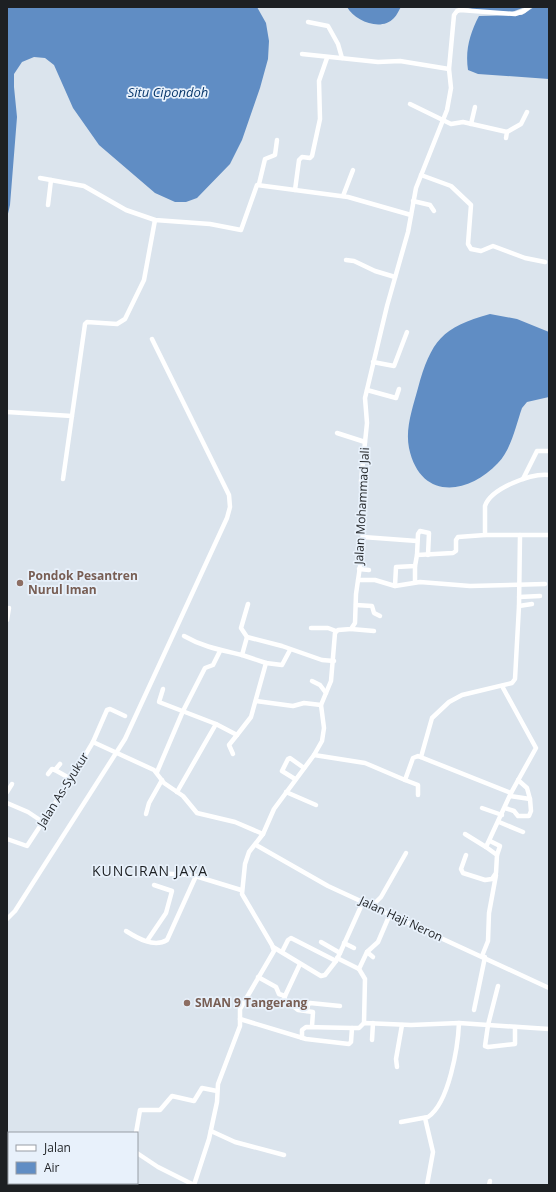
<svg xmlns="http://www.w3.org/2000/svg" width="556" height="1192" font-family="'Open Sans',sans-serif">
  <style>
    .water { fill: #608dc4 }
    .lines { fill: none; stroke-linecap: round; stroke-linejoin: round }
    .street { stroke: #fff; stroke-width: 4.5 }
    .education-dot { fill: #8d6e63; stroke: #e8f1fb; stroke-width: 1.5 }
    .labels { text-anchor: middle; stroke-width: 3.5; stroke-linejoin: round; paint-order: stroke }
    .street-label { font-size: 12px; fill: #1d2023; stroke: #e8f1fb }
    .education-label { font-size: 12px; font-weight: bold; fill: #785e54; stroke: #e8f1fb; text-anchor: start }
    .water-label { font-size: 13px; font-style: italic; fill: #09386c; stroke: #e8f1fb }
    .quarter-label { font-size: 14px; letter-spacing: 1px; fill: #1d2023; stroke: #e8f1fb }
  </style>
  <rect width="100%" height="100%" fill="#dbe4ed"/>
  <g class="water">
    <path d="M7,7H257L266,23L269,41L268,59L260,88L242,140L230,164L197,198L186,202H175L155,193L99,145L73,108L54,65L45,58L34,57L22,62L14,74V87L17,117L10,205L7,218Z"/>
    <path d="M347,7H401C399,10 397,15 394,18C381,32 355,21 347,7Z"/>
    <path d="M464,7H525L512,12L480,11Z"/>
    <path d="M534,7H549V79L478,74L468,70C465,50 470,33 479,16L522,15Z"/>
    <path d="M490,314L517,319L549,332V397L527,402L522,408C516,425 511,450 498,463C467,496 420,500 409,448C405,428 413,407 418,388C431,341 442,327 490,314Z"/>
  </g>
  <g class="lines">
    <g class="street">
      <path d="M308,22L328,26L338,44L342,58"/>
      <path d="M302,54L378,62L400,61L449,69"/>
      <path d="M410,104L451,124L463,122L507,132L506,138"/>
      <path d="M471,124L475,107"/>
      <path d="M507,132L521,124L527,112"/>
      <path d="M421,175L451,186L471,205L468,244L471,249L481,251L493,246L525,258L545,262"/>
      <path d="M40,178L51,180"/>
      <path d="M259,184L265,159L275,155L277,140"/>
      <path d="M295,190L348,197L411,215"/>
      <path d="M343,196L353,170"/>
      <path d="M413,201L430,205L434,211"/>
      <path d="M48,205L51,180L84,186L126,210L155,220L210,224L241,230L257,185L295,190L299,160L302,157L310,158L312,156L320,119L319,81L327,58"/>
      <path d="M346,260L354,261L375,271L395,277"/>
      <path d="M373,362L394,366L407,332"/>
      <path d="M367,390L396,398L399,389"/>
      <path d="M7,412L72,416"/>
      <path d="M337,433L365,442"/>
      <path d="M63,479L85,324L87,322L117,324L125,319L144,280L155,220"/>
      <path d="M523,479L537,451H549"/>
      <path d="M485,535H549"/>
      <path d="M363,537L417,541"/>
      <path d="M417,555L418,534L420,531L429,533L428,555"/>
      <path d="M415,566V582"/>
      <path d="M359,569L369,570"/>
      <path d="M358,580H375L395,586L420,582L470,586L545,584"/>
      <path d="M395,586L396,567L415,566L417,555L453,553L456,551V540L458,537L485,535V506C491,488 532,473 549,475"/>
      <path d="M519,597L540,596"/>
      <path d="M248,604L241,628L247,637L282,646L322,660L334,661"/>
      <path d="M356,605L372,606L374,613L380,616"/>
      <path d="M519,606L532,604"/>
      <path d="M7,620L9,608"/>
      <path d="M311,628H328L336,631"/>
      <path d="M351,629L374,631"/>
      <path d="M184,636C203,647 221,650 242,655"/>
      <path d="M247,637L242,655L266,663"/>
      <path d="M312,681L320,685L326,693"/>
      <path d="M163,689L159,702L216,724"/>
      <path d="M256,701L293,706L304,703L321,705"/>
      <path d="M93,742L154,770L164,783L183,796L197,813L235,822L263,834"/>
      <path d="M233,754L229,745L237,735"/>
      <path d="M314,755L365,763L405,780L413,758L418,756L511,793"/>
      <path d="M421,757L432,718L449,702L462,695L512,683L515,679L519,606L520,535"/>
      <path d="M60,764L55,770L71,779"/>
      <path d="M157,772L183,711L205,668L213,665L220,651"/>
      <path d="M48,774L52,769L55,770"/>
      <path d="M295,779L282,771L288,759L290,758L304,768"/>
      <path d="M405,780L418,785V795"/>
      <path d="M518,780L527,788L530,799"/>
      <path d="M7,792L12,784"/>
      <path d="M177,792L216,724L237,735L251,717L266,663L282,665L290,650"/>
      <path d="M286,792L316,805"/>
      <path d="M7,803L28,812L43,822"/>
      <path d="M482,808L502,815"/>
      <path d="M505,808L514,811L518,816H529L531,811L530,799L510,796"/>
      <path d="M146,814L149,803L162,780"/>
      <path d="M499,822L523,832"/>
      <path d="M465,834L486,847"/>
      <path d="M7,839L27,846L71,779L93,742L107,710L110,709L125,716"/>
      <path d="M490,841L500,846L497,855"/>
      <path d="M256,845L328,886L549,988"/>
      <path d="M466,855L461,869L463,873L485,880L492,879L496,873L497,855L486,847L511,793L536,748L502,686"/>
      <path d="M154,873L192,875L241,890"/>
      <path d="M372,906L381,897L406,853"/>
      <path d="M7,919L15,911L125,739L227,518L230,507L229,495L152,339"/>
      <path d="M126,931C137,938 154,948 167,940L196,876"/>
      <path d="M147,941L166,913L172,891L154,885"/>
      <path d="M344,943L354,948"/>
      <path d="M273,947L321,976L325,975L336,961"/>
      <path d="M282,952L288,940L291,938L336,961L340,953L321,942"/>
      <path d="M367,952L373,957"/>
      <path d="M340,953L363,902"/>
      <path d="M482,956L488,941L489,913L496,875"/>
      <path d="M337,958L359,969"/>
      <path d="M258,977L276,987L279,994L285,996L284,999L298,1010L313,1012L312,1026"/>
      <path d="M498,986L488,1025L485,1046L488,1047L515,1044V1027"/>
      <path d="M285,996L300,964"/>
      <path d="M474,1010L485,957"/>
      <path d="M307,1011L308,1005L310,1003L340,1006"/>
      <path d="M240,1019L306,1039L349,1044L351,1042L352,1028"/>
      <path d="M364,1023L365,979L359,969L367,952L378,942L390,914"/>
      <path d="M302,1038V1030L306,1027L352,1028H359L364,1023L411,1025L459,1023L549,1029"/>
      <path d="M372,1040L373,1023"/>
      <path d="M397,1067L396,1059L402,1025"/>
      <path d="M425,1118L433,1152L427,1185"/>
      <path d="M401,1122L428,1117C449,1103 458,1047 459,1023"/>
      <path d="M211,1131L235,1142L284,1155"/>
      <path d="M136,1133L140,1110H160L172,1096L194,1101L202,1088L217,1091"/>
      <path d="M137,1153L158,1167L194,1185"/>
      <path d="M102,1183L105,1185"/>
      <path d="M72,1185L73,1183"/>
      <path d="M84,1185L86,1183"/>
      <path d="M111,1185L112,1183"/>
      <path d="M124,1185L125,1183"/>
      <path d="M194,1185L209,1139L217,1102L218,1084L240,1026V1009L274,951L272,945L242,894L245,864L249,852L263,834L274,809L314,755L322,741L324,728L321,705L331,681L335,633L338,630L351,629L355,623L356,594L363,546L361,481L367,423L365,398L387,306L408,232L416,188L447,110L451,88L449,69L454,15L457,11L460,10L515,14L524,11L529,7"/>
      <path d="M489,1185L490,1181"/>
    </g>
  </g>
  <g class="education-dot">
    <circle cx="20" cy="583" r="4"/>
    <circle cx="187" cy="1003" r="4"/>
  </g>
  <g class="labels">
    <g class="street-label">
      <text transform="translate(362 506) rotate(-87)" y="4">Jalan Mohammad Jali</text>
      <text transform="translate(63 790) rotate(-58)" y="4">Jalan As-Syukur</text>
      <text transform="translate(401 919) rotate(25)" y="4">Jalan Haji Neron</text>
    </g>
    <g class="education-label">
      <text x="28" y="580">Pondok Pesantren<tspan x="28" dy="14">Nurul Iman</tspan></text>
      <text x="195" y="1007">SMAN 9 Tangerang</text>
    </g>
    <g class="water-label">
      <text x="168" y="97">Situ Cipondoh</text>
    </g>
    <g class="quarter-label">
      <text x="150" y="876">KUNCIRAN JAYA</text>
    </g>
  </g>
  <rect width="556" height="1192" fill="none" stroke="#1d2023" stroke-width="16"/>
  <rect x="8" y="1132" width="130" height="52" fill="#e8f1fb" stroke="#979da5"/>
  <rect x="16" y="1145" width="20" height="6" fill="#ffffff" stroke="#979da5"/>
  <text x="44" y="1152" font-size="12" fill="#1d2023">Jalan</text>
  <rect x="16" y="1162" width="20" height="12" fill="#608dc4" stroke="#979da5"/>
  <text x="44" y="1172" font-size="12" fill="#1d2023">Air</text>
</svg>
